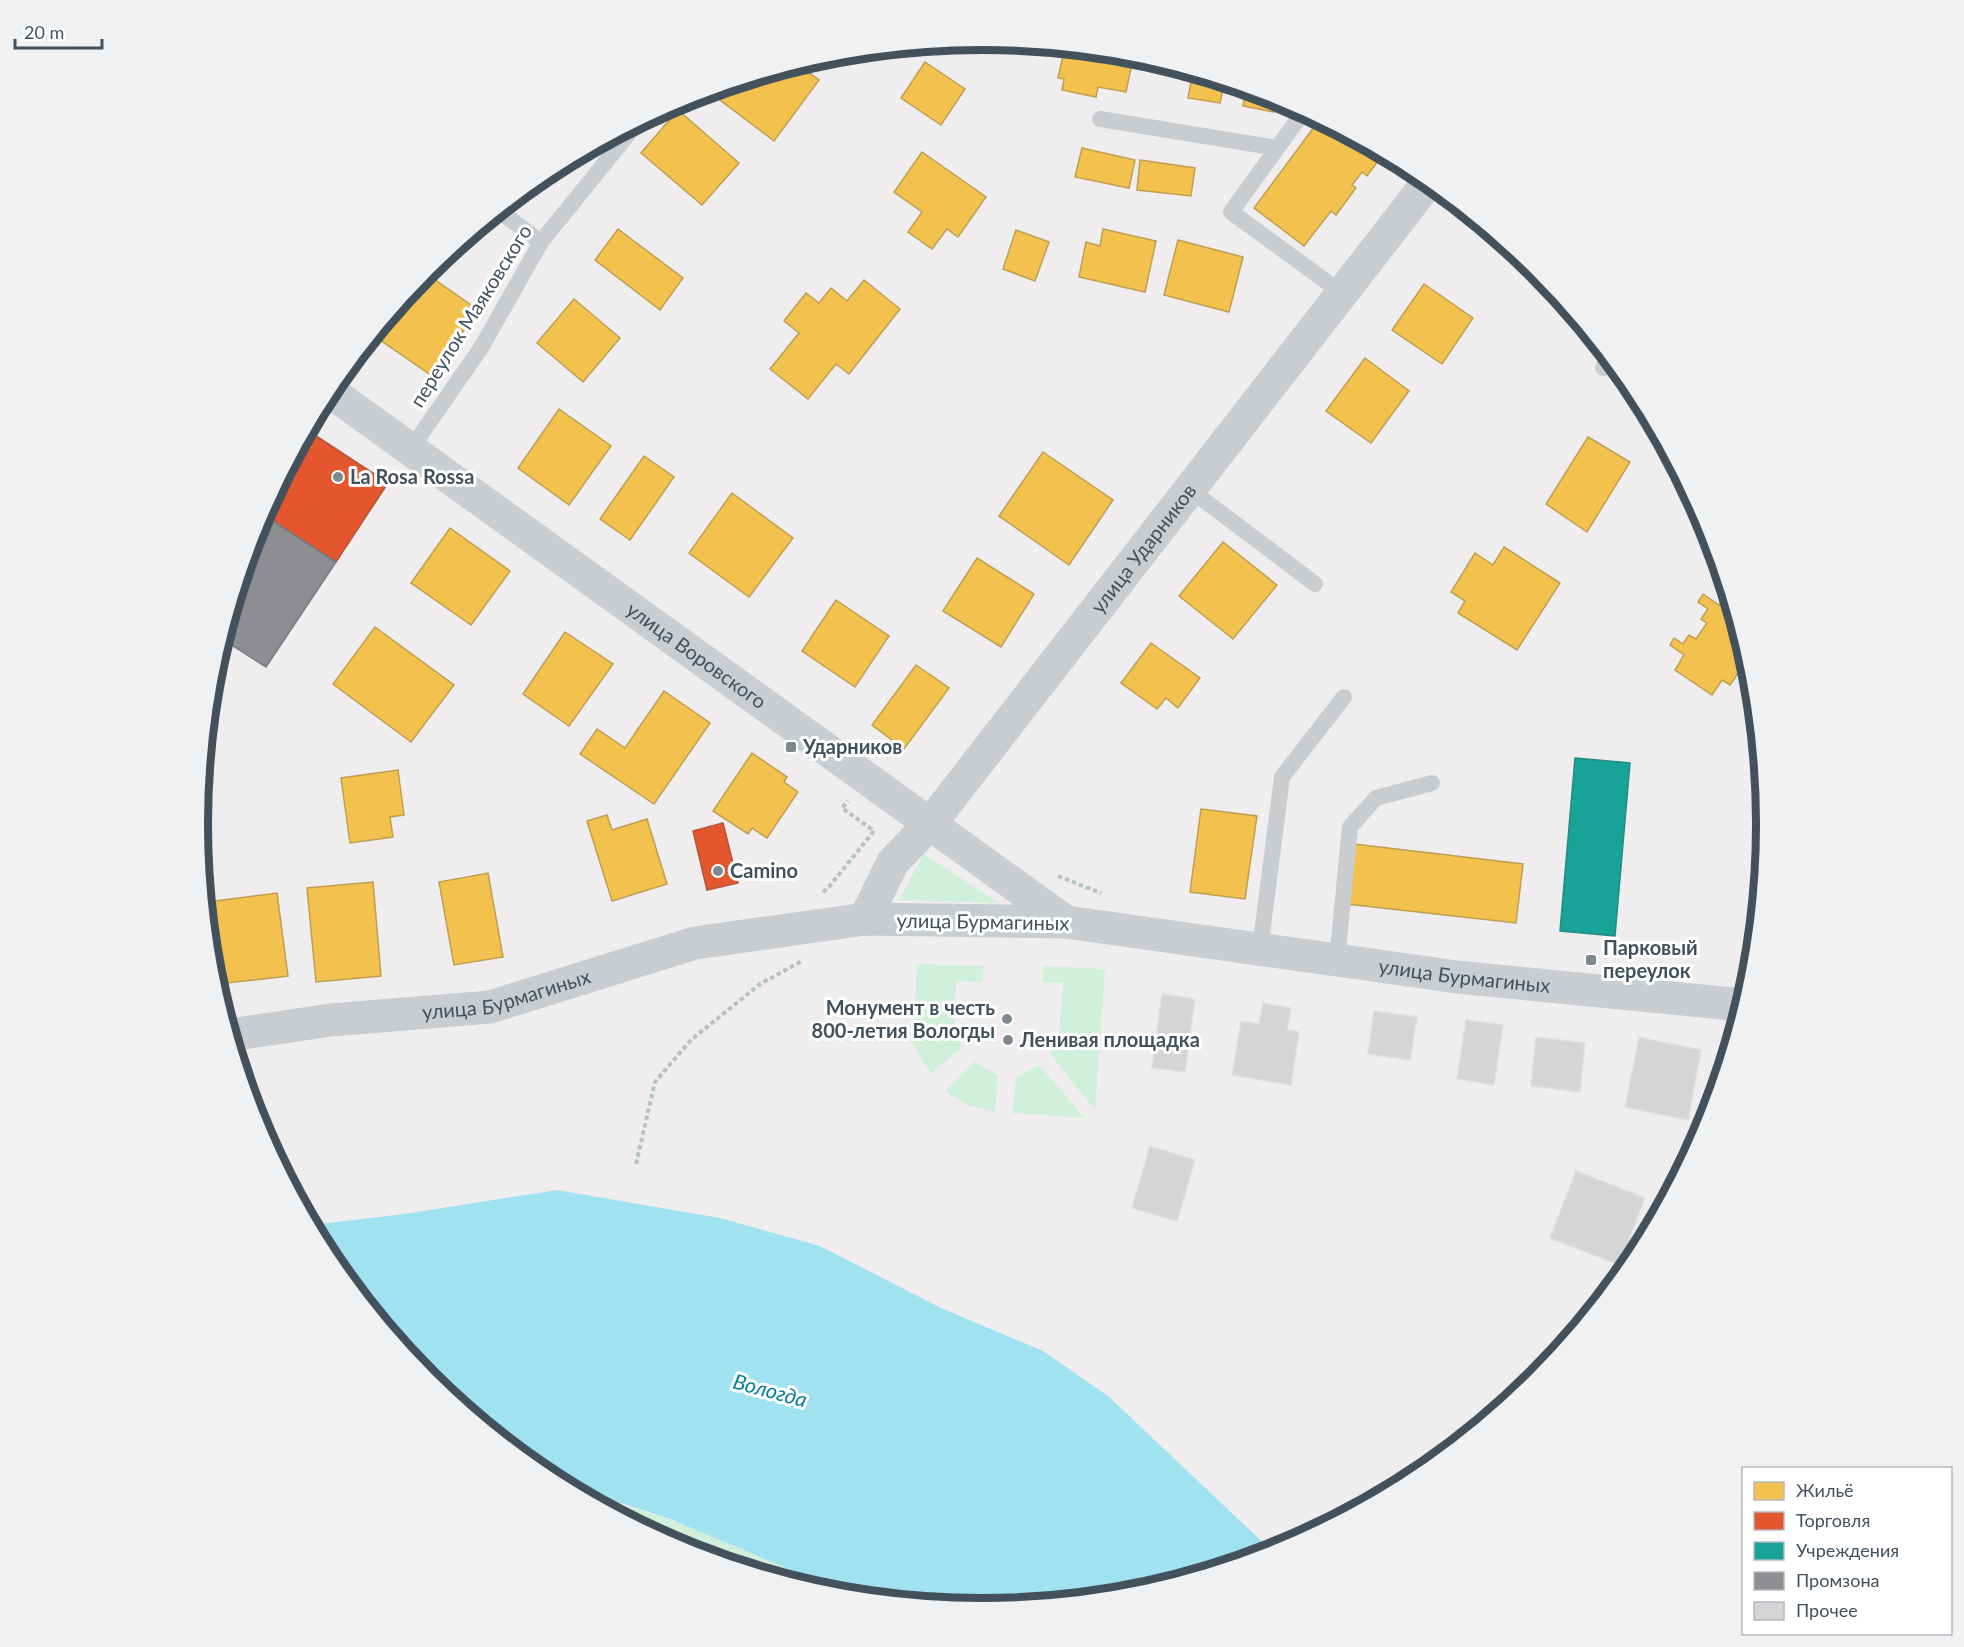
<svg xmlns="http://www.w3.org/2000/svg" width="1964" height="1647" font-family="Lato,sans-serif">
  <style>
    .green { fill: #d0f0db }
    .water { fill: #a1e2f1 }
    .homes { fill: #f2c14e; stroke: #be9f52; stroke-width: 1.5 }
    .shops { fill: #e4572e; stroke: #b4553c; stroke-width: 1.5 }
    .public { fill: #17a398; stroke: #248a86; stroke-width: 1.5 }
    .industry { fill: #8d8d92; stroke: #777b82; stroke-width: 1.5 }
    .building { fill: #d5d5d7; stroke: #e0dfe0; stroke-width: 1.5 }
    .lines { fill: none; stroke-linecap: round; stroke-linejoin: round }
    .path { stroke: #b5c3be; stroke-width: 4; stroke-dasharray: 4.5 3; stroke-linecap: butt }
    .lane { stroke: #c9cdcf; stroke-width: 16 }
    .street { stroke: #c9cdcf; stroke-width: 33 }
    .secondary { stroke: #caced1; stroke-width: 33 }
    .poi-dot { fill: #7f888f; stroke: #fff; stroke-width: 2 }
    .labels { text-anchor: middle; stroke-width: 6; stroke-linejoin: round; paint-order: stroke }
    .street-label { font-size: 20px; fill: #43515c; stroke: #fff }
    .poi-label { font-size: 20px; font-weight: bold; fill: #43515c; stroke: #fff; text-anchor: start }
    .water-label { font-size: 21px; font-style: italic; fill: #037e9a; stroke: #fff }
    .rim { fill: none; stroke: #43515c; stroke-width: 8 }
  </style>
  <rect width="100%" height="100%" fill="#efeded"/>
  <g class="green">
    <path d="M924,854L999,903L899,900Z"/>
    <path d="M917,964L984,966L982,982L956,981L954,1030L962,1047L931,1074L913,1045Z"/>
    <path d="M1043,966L1105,969L1095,1110L1050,1054L1059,1036L1063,983L1042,982Z"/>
    <path d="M974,1062L998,1075L995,1112L968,1105L945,1091Z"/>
    <path d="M1039,1065L1085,1118L1012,1113L1016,1077Z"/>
    <path d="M584,1496C673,1514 759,1553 839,1594L829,1593L681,1548Z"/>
  </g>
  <path class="water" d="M557,1190L720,1218L820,1246L941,1308L1043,1351L1108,1396L1272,1551L1135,1593L982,1608L839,1594L796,1572L670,1519L624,1504L584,1496L546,1476L427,1378L330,1259L311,1225L404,1214Z"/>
  <g class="homes">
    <path d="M1065,47L1134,54L1126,92L1098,87L1096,97L1062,90L1064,79L1058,78Z"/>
    <path d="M925,62L965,89L941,125L901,98Z"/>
    <path d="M797,64L819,80L774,141L708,91Z"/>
    <path d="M1193,72L1277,97L1274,112L1243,106L1245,93L1223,89L1220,103L1188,98Z"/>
    <path d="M678,110L739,163L702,205L641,153Z"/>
    <path d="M1320,119L1384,153L1367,176L1362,172L1352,185L1356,188L1336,215L1331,211L1304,246L1254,208Z"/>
    <path d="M1082,148L1135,160L1129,188L1075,177Z"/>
    <path d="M922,152L986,197L958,237L947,229L932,249L908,232L922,212L894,192Z"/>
    <path d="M1140,160L1195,168L1191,196L1137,190Z"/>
    <path d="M618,229L683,278L660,310L595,260Z"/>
    <path d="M1103,229L1156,241L1145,292L1079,277L1086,242L1100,246Z"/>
    <path d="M1016,230L1049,242L1035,281L1003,269Z"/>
    <path d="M1178,240L1243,257L1229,312L1164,295Z"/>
    <path d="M424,272L478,310L432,376L373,335Z"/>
    <path d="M864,280L900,309L849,374L836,364L808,399L770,369L799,333L784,321L806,293L819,303L831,288L847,301Z"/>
    <path d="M1424,284L1473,318L1442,364L1392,330Z"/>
    <path d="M574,299L620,338L583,382L537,343Z"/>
    <path d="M1365,358L1409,391L1371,443L1326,411Z"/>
    <path d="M559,409L611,446L569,505L518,468Z"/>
    <path d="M1588,437L1630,462L1587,532L1546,504Z"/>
    <path d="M1043,452L1113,500L1069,565L999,516Z"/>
    <path d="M644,456L674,477L630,540L600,519Z"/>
    <path d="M732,493L793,538L749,597L689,553Z"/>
    <path d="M450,528L510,571L471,625L411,583Z"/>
    <path d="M1223,542L1277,585L1233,639L1179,596Z"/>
    <path d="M1504,547L1560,583L1517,650L1458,613L1465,601L1451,592L1475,553L1493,565Z"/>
    <path d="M977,558L1034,594L1001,647L943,611Z"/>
    <path d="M1728,592L1748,659L1730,685L1722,680L1712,695L1675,670L1684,655L1670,645L1674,638L1683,644L1689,635L1696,639L1707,623L1701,619L1708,609L1698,602L1703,594L1719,605Z"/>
    <path d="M836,600L889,636L855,687L802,651Z"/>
    <path d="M375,627L454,685L411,742L333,684Z"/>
    <path d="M565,632L613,664L569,726L523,694Z"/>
    <path d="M1151,643L1200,678L1178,708L1166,698L1157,709L1121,683Z"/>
    <path d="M916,665L949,688L904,749L872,725Z"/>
    <path d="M664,691L710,723L654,804L580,754L597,729L625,748Z"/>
    <path d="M752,753L787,777L784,782L798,792L767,838L752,828L748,834L713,811Z"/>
    <path d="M398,770L404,815L390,817L393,837L350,843L341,778Z"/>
    <path d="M1201,809L1257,816L1245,899L1190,892Z"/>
    <path d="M607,815L612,830L647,819L667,884L612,901L587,821Z"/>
    <path d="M1354,844L1523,864L1516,923L1347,904Z"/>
    <path d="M488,873L503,957L454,965L439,882Z"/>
    <path d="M373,882L381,976L316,982L307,888Z"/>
    <path d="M277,893L288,976L218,984L208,902Z"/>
  </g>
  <g class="shops">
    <path d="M307,430L388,483L336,562L262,514Z"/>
    <path d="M723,823L738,883L707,890L693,831Z"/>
  </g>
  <path class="public" d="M1575,758L1630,763L1615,936L1560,931Z"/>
  <path class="industry" d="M262,514L336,562L266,667L222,639L257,523Z"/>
  <g class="building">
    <path d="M1162,994L1195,999L1185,1072L1152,1068Z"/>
    <path d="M1263,1003L1291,1008L1287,1030L1299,1032L1291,1085L1232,1075L1241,1021L1259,1024Z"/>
    <path d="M1374,1011L1417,1017L1410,1060L1368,1054Z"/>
    <path d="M1466,1020L1503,1025L1494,1085L1457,1079Z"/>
    <path d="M1536,1037L1585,1043L1580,1092L1531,1086Z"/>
    <path d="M1639,1037L1701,1050L1688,1120L1625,1107Z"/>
    <path d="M1150,1146L1195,1160L1177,1221L1132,1208Z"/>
    <path d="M1576,1171L1645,1198L1619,1265L1550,1238Z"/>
  </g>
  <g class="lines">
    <g class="path">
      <path d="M1058,876L1101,893"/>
      <path d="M823,892L828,888L874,831L842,808L848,801"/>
      <path d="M636,1164L655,1082L691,1040L760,984L802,961"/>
    </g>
    <g class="lane">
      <path d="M1304,111L1231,212L1342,293"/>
      <path d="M1100,119L1277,148"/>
      <path d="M498,210L541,242"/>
      <path d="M1603,368L1610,358"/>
      <path d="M410,450L481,348L541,242L638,122"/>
      <path d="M1189,489L1315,584"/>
      <path d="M1260,950L1282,777L1344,697"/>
      <path d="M1337,960L1350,827L1376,798L1432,783"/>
    </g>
    <g class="street">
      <path id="s1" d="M865,919L893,862L930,824L1429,181"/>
      <path id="s2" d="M230,1035L331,1020L490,1007L695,943L865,919L1066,922"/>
    </g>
    <path class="secondary" id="s3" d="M328,390L1066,922L1457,977L1743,1005"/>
  </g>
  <g class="poi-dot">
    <circle cx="338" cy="477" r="6"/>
    <rect x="785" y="741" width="12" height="12" rx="3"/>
    <circle cx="718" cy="871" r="6"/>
    <rect x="1585" y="954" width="12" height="12" rx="3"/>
    <circle cx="1007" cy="1019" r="6"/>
    <circle cx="1008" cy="1040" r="6"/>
  </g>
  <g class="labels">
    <g class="street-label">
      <text transform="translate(471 316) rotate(-58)" y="7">переулок Маяковского</text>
      <text dy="7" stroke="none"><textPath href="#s1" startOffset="465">улица Ударников</textPath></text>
      <text dy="7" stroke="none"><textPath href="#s3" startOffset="454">улица Воровского</textPath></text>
      <text transform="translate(983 922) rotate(1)" y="7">улица Бурмагиных</text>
      <text dy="7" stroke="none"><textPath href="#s3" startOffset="1312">улица Бурмагиных</textPath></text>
      <text dy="7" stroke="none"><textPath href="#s2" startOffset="280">улица Бурмагиных</textPath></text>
    </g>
    <g class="poi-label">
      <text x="350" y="484">La Rosa Rossa</text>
      <text x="803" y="754">Ударников</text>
      <text x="730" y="878">Camino</text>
      <text x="1603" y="955">Парковый<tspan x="1603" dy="23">переулок</tspan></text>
      <text x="995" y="1015" text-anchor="end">Монумент в честь<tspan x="995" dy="23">800-летия Вологды</tspan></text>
      <text x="1020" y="1047">Ленивая площадка</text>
    </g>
    <g class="water-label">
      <text transform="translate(770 1391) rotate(15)" y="7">Вологда</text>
    </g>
  </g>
  <path d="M0 0H1964V1647H0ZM208 824a774 774 0 1 1 1548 0a774 774 0 1 1-1548 0Z" fill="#f0f1f2" fill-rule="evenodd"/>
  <path class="rim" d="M208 824a774 774 0 1 1 1548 0a774 774 0 1 1-1548 0Z"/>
  <rect x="1742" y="1467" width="210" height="168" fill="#ffffff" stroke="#b4b9be" stroke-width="1.5"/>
  <rect x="1754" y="1482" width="30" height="18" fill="#f2c14e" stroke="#b4b9be" stroke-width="1.5"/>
  <text x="1796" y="1497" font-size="18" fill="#43515c">Жильё</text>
  <rect x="1754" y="1512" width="30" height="18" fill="#e4572e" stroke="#b4b9be" stroke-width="1.5"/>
  <text x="1796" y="1527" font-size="18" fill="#43515c">Торговля</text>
  <rect x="1754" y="1542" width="30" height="18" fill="#17a398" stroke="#b4b9be" stroke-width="1.5"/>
  <text x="1796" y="1557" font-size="18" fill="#43515c">Учреждения</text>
  <rect x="1754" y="1572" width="30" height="18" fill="#8d8d92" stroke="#b4b9be" stroke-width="1.5"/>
  <text x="1796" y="1587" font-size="18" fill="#43515c">Промзона</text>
  <rect x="1754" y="1602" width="30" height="18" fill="#d5d5d7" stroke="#b4b9be" stroke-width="1.5"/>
  <text x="1796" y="1617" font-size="18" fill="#43515c">Прочее</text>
  <path d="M15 39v9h87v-9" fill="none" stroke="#43515c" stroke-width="3"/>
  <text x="24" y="39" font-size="18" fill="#43515c" stroke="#ffffff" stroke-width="4.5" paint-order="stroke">20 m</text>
</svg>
